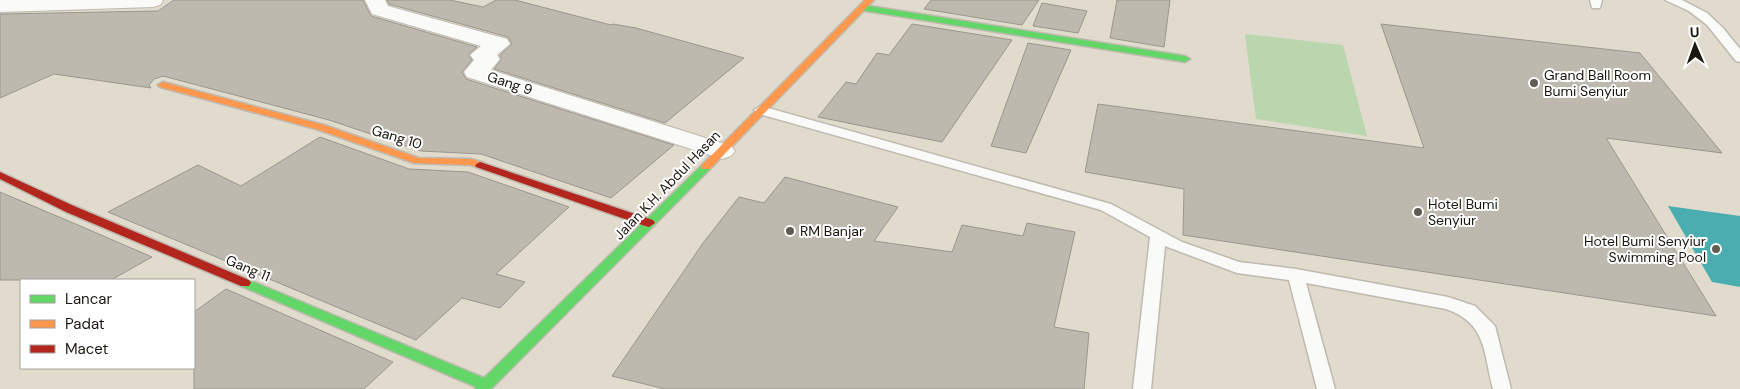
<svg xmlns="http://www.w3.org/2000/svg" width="1740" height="389" font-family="'DM Sans',sans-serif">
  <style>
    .green { fill: #b9d6af }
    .water { fill: #4aadaf }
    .building { fill: #bdb9af; stroke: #9a968c }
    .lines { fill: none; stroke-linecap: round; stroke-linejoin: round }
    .lane-casing { stroke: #bebab0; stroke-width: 3 }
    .street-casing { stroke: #bebab0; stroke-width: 2 }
    .fast-casing { stroke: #bebab0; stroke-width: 3 }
    .slow-casing { stroke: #bebab0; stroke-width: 3 }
    .jam-casing { stroke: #bebab0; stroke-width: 3 }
    .lane { fill: #fafaf8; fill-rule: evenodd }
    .street { fill: #fafaf8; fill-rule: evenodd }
    .fast { fill: #63d668; fill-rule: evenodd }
    .slow { fill: #ff974d; fill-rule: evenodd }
    .jam { fill: #b3261e; fill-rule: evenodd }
    .poi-dot { fill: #5f5c51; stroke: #fff; stroke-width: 2 }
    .labels { text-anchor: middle; stroke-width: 4; stroke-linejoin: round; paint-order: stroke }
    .poi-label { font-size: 14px; fill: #1a170e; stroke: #fff; text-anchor: start }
    .street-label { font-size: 14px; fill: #1a170e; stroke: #fff }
  </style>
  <rect width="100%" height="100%" fill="#e0dbcd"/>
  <path class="green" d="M1245,34L1343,45L1367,136L1256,119Z"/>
  <path class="water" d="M1668,206L1740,216V287L1712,282Z"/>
  <g class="building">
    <path d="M174,0H363L371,16L477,47L469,54L472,60L462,72L466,79L674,145L611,198L481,154L421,151L329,120L163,76L154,79L149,85L151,88L54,74L0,98V14L158,11Z"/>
    <path d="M387,0H450L483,7L496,0H515L611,25L613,24L636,28L744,58L665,123L494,69L501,60L500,55L512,44L508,37L389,4Z"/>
    <path d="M931,0H1039L1022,25L924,9Z"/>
    <path d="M1117,0H1170L1164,47L1110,38Z"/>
    <path d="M1042,3L1087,11L1078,33L1033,26Z"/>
    <path d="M912,24L1012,40L942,142L818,117L846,82L856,84L877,53L889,55Z"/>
    <path d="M1381,24L1640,53L1722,153L1606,138L1716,316L1183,235L1184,189L1085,172L1098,104L1424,148Z"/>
    <path d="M1028,43L1071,50L1026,153L991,146Z"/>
    <path d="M320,137L409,169L468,172L569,207L496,274L525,282L500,308L462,298L416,340L108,212L198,165L241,186Z"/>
    <path d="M785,177L898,207L874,241L952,252L962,225L1023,236L1027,223L1075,232L1054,327L1089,333L1084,389H665L612,376L703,243L739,197L764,203Z"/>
    <path d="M0,192L71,222L152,257L111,280H0Z"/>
    <path d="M226,289L393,362L364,389H194V312Z"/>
  </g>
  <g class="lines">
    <defs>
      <g id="lane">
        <path d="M1590,0H1602L1600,8H1592Z"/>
        <path d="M1665,0H1682L1707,13L1723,28L1740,49V62L1736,61L1707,25L1689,11Z"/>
        <path d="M761,106L1111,204L1182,242L1239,262L1296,269L1448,297L1475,306L1495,326L1511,389H1493C1483,352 1487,323 1446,309L1306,283L1335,389H1317L1289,280L1237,273L1165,246L1151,389H1133L1150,237L1101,210L756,113L754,110Z"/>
      </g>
      <g id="street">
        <path d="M0,0H162L163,1L160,5L153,7L0,12Z"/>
        <path d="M365,0H385L388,6L507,39L510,44L497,55L500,59L491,70L731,146L735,151L731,156L722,159L713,156L467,77L464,72L474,60L470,55L481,46L372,14Z"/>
      </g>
      <g id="fast">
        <path d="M863,5L1185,56L1190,59L1185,62L860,10L859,8Z"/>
        <path d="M706,164L711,167L710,169L491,389H475L476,387L241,286L239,283L241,280H249L484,378L702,165Z"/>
      </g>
      <g id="slow">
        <path d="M865,0H874L710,169H702L701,167L702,165Z"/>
        <path d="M163,82L324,125L419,158L471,159L484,163L485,165L480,168L470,165L414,163L316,129L160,87L158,85Z"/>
      </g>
      <g id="jam">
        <path d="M480,162L653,220L655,223L649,227L645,226L476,167L475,165Z"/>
        <path d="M0,172L74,206L249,280L251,283L249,286H241L66,212L0,179Z"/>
      </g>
    </defs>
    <use href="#lane" class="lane-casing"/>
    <use href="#street" class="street-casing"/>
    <use href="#fast" class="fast-casing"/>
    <use href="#slow" class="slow-casing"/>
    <use href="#jam" class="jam-casing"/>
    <use href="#lane" class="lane"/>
    <use href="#street" class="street"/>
    <use href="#fast" class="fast"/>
    <use href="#slow" class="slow"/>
    <use href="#jam" class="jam"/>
  </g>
  <g class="poi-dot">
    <circle cx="1534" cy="83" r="5"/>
    <circle cx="1418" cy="212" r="5"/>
    <circle cx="790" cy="231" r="5"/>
    <circle cx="1716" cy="249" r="5"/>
  </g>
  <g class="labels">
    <g class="poi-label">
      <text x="1544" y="80">Grand Ball Room<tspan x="1544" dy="16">Bumi Senyiur</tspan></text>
      <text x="1428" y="209">Hotel Bumi<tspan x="1428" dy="16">Senyiur</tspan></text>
      <text x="800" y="236">RM Banjar</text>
      <text x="1706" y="246" text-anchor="end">Hotel Bumi Senyiur<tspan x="1706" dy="16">Swimming Pool</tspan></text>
    </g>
    <g class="street-label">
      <text transform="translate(510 83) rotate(18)" y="5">Gang 9</text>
      <text transform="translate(397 137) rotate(17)" y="5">Gang 10</text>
      <text transform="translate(667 185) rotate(-46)" y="5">Jalan K.H. Abdul Hasan</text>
      <text transform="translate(248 268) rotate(23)" y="5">Gang 11</text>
    </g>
  </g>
  <rect x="20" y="279" width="175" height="90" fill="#ffffff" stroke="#a3a29f"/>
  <rect x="30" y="295" width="25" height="8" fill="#63d668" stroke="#a3a29f"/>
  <text x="65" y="304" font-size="15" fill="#1a170e">Lancar</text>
  <rect x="30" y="320" width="25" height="8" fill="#ff974d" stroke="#a3a29f"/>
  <text x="65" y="329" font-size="15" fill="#1a170e">Padat</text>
  <rect x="30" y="345" width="25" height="8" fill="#b3261e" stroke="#a3a29f"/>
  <text x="65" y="354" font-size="15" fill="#1a170e">Macet</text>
  <g transform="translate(1695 45) rotate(358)" stroke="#ffffff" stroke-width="4" paint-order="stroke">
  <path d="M0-4L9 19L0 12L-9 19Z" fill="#1a170e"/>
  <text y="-8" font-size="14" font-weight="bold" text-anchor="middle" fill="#1a170e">U</text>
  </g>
</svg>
